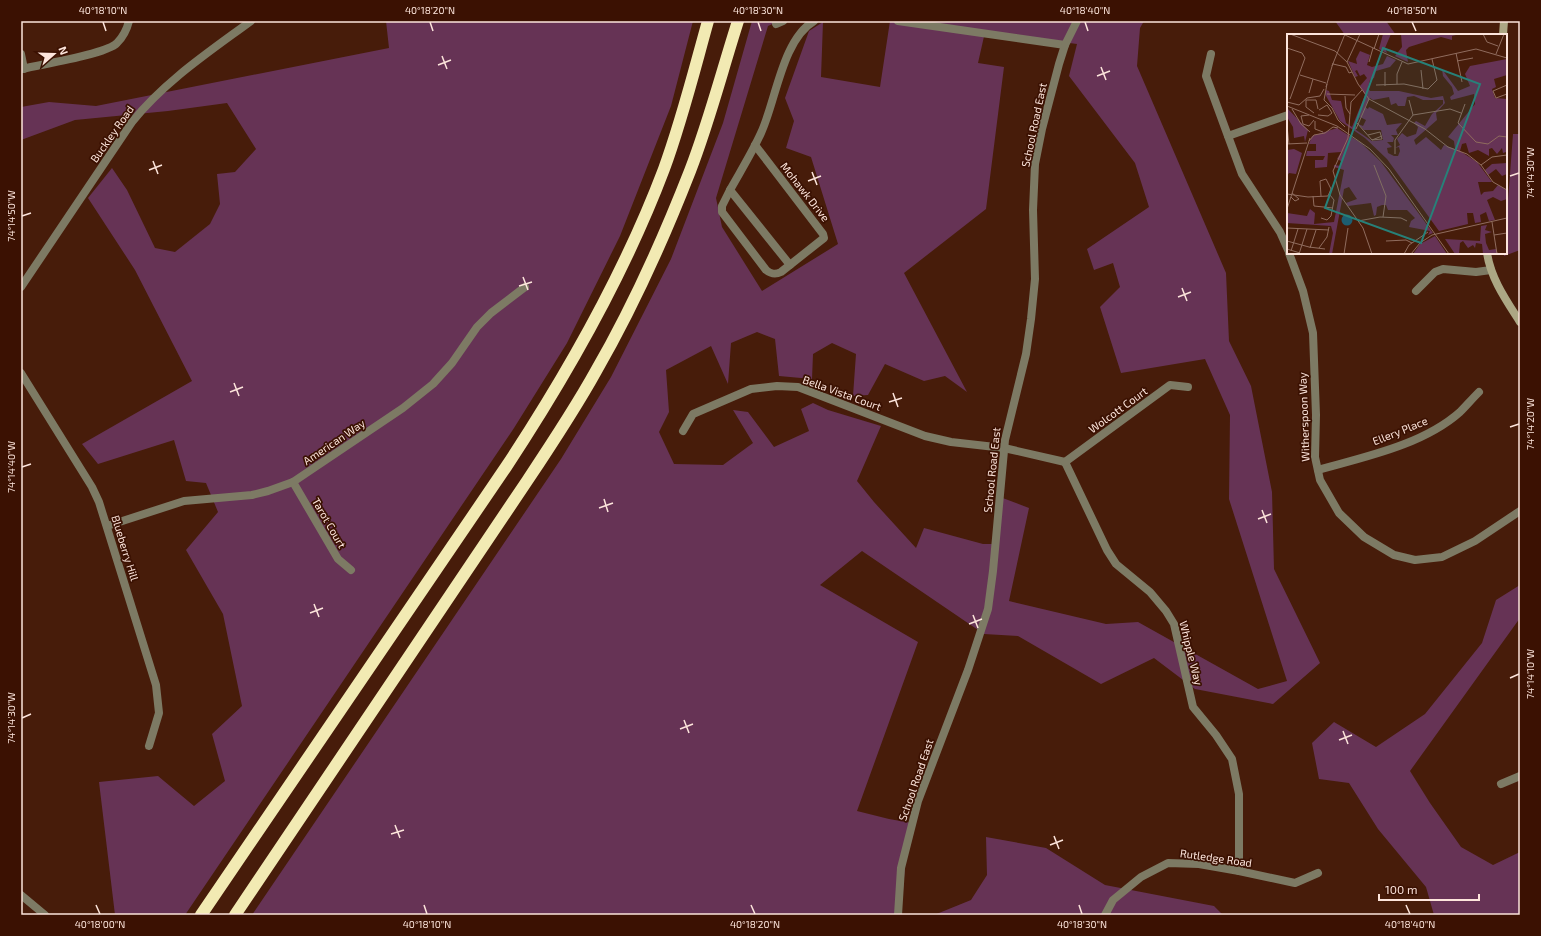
<svg xmlns="http://www.w3.org/2000/svg" width="1541" height="936" font-family="'Exo 2',sans-serif">
  <style>
    .green { fill: #635; fill-rule: evenodd }
    .lines { fill: none; stroke-linecap: round; stroke-linejoin: round }
    .minor { stroke: #7d7a64; stroke-width: 8 }
    .tertiary { stroke: #7d7a64; stroke-width: 8 }
    .secondary { stroke: #aca784; stroke-width: 8 }
    .motorway { stroke: #f2eab3; stroke-width: 12 }
    .ticks { fill: none; stroke: #fde5dc; stroke-width: 1.5 }
    .labels { text-anchor: middle; stroke-width: 3.5; stroke-linejoin: round; paint-order: stroke }
    .street-label { font-size: 11px; fill: #fde5dc; stroke: #3b1102 }
    .inset-road { fill: none; stroke: #906c5e; stroke-width: 1 }
    .view { fill: #278179; fill-opacity: 0.15; stroke: #278179; stroke-width: 2 }
    .inset-edge { fill: none; stroke: #fde5dc; stroke-width: 2 }
    .neatline { fill: none; stroke: #fde5dc; stroke-width: 1.5 }
    .ticks-label { font-size: 10px; text-anchor: middle; fill: #fde5dc }
  </style>
  <rect width="100%" height="100%" fill="#471c0a"/>
  <g class="green">
    <path d="M386,21H693L671,106L620,236L567,343L514,428L185,915H115L99,782L158,776L194,806L225,781L212,734L242,706L223,614L186,550L218,512L206,483L186,481L174,440L98,464L82,444L192,381L135,270L88,198L112,168L127,190L155,248L175,252L210,224L220,204L217,174L235,172L256,149L227,103L168,111L75,120L21,140V107L49,102L96,106L389,48Z"/>
    <path d="M752,21H779L768,26L716,198L722,227L762,291L838,244L811,157L786,148L794,121L785,98L809,31L823,22L821,77L880,87L890,21H1144L1140,28L1137,66L1226,273L1229,341L1251,386L1272,492L1274,569L1320,663L1273,704L1195,689L1154,658L1101,684L1018,636L984,634L862,551L820,585L918,642L857,811L889,819L912,823L907,841L901,915H252L561,459L611,377L671,259L723,123ZM985,32L1077,44L1069,76L1135,163L1149,207L1087,249L1094,270L1113,263L1120,287L1100,307L1121,373L1205,359L1230,415L1229,499L1287,681L1258,689L1138,622L1106,624L1009,601L1029,508L1000,497L997,544H983L924,528L916,548L874,502L857,481L881,426L828,410L813,403L801,409L809,431L774,447L748,412L733,410L753,443L723,465L674,464L659,432L669,412L666,370L711,346L728,384L731,343L757,332L775,339L779,376L812,379L813,354L832,343L856,354L853,396L868,395L885,364L924,381L945,376L967,392L904,273L986,209L1004,67L978,63Z"/>
    <path d="M1335,21H1386L1396,35H1345Z"/>
    <path d="M1513,134H1520V250L1504,256V253H1506V227Z"/>
    <path d="M1520,585V618L1410,771L1430,803L1461,847L1493,865L1520,852V915H1434L1426,887L1378,829L1349,783L1319,779L1312,743L1334,722L1376,747L1425,714L1482,643L1496,600Z"/>
    <path d="M986,837L1046,848L1105,885L1214,906L1223,915H934L971,900L987,875Z"/>
  </g>
  <g class="lines">
    <g class="minor">
      <path d="M898,21L1065,45"/>
      <path d="M776,24L783,21"/>
      <path d="M21,54L24,69"/>
      <path d="M1211,54L1206,76L1228,136L1242,174L1280,232L1288,250"/>
      <path d="M21,69C39,65 107,54 117,43C123,37 127,29 129,21"/>
      <path d="M1228,136L1288,115"/>
      <path d="M730,190L722,206V212L766,270C771,274 775,275 781,272L824,238L823,234L755,145"/>
      <path d="M1289,253L1303,291L1313,333L1316,415L1315,457L1320,480L1339,513L1364,537L1394,555L1415,560L1442,557L1475,541L1520,511"/>
      <path d="M790,265L730,190C740,172 752,153 761,133C776,101 782,40 814,21"/>
      <path d="M21,287L132,122C165,81 209,52 251,21"/>
      <path d="M1416,291L1435,272L1443,269L1476,272L1491,270"/>
      <path d="M21,373L92,487L99,502L156,685L159,713L149,746"/>
      <path d="M683,431L693,414L751,389L777,386L798,387L925,436L951,442L1004,448L1065,462"/>
      <path d="M1065,462L1107,550L1116,564L1150,592L1166,611L1174,624L1193,707L1216,735L1232,759L1239,794V871"/>
      <path d="M1065,462L1170,385L1188,387"/>
      <path d="M1318,470C1364,457 1423,445 1460,412C1466,406 1472,399 1479,392"/>
      <path d="M293,482L338,559L351,570"/>
      <path d="M107,526L184,501L252,495L268,491L293,482L403,408L433,384L452,363L477,327L491,313L525,287"/>
      <path d="M1501,784L1520,776"/>
      <path d="M21,895L45,915"/>
      <path d="M1105,915L1113,900L1141,877L1168,863L1199,864L1239,871L1295,883L1318,873"/>
    </g>
    <path class="tertiary" d="M898,915L901,868L918,801L968,670L988,609L993,571L1005,440L1026,354L1031,319L1035,279L1033,210L1035,164L1042,129L1059,64L1065,45L1077,21"/>
    <g class="secondary">
      <path d="M1503,35L1504,21"/>
      <path d="M1487,253C1491,279 1506,300 1520,322"/>
    </g>
    <g class="motorway">
      <path d="M201,915L506,467C568,373 624,275 664,169C682,120 694,71 708,21"/>
      <path d="M235,915L527,481C551,445 575,409 596,371C633,307 663,240 690,171C709,122 722,71 738,21"/>
    </g>
  </g>
  <path class="ticks" d="M103,22L106,31M430,22L433,31M758,22L761,31M1085,22L1088,31M1412,22L1416,31M442,56L447,69M438,65L451,60M1101,67L1106,80M1097,76L1110,71M153,161L158,174M149,170L162,165M812,172L817,185M1510,176L1519,173M808,181L821,176M22,216L31,213M523,277L528,290M519,286L532,282M1182,288L1187,301M1178,297L1191,292M234,383L239,396M230,392L243,387M893,393L898,407M889,402L902,398M1510,427L1519,424M22,467L31,464M604,499L608,512M599,508L613,503M1262,510L1267,523M1258,519L1271,514M314,604L319,617M310,613L323,608M973,615L978,628M969,624L982,619M1510,678L1519,674M22,718L31,714M684,720L689,733M680,729L693,724M1343,731L1348,744M1339,740L1352,735M395,825L400,838M391,834L404,830M1054,836L1059,849M1050,845L1063,840M96,905L100,914M424,905L427,914M751,905L755,914M1079,905L1082,914M1406,905L1410,914"/>
  <g class="labels">
    <g class="street-label">
      <text transform="translate(1034 125) rotate(-78)" y="4">School Road East</text>
      <text transform="translate(112 134) rotate(-55)" y="4">Buckley Road</text>
      <text transform="translate(805 192) rotate(52)" y="4">Mohawk Drive</text>
      <text transform="translate(842 393) rotate(20)" y="4">Bella Vista Court</text>
      <text transform="translate(1118 410) rotate(-36)" y="4">Wolcott Court</text>
      <text transform="translate(1304 417) rotate(-92)" y="4">Witherspoon Way</text>
      <text transform="translate(1400 431) rotate(-22)" y="4">Ellery Place</text>
      <text transform="translate(334 442) rotate(-34)" y="4">American Way</text>
      <text transform="translate(992 470) rotate(-84)" y="4">School Road East</text>
      <text transform="translate(329 523) rotate(60)" y="4">Tarot Court</text>
      <text transform="translate(125 548) rotate(73)" y="4">Blueberry Hill</text>
      <text transform="translate(1191 653) rotate(76)" y="4">Whipple Way</text>
      <text transform="translate(916 780) rotate(-71)" y="4">School Road East</text>
      <text transform="translate(1216 858) rotate(8)" y="4">Rutledge Road</text>
    </g>
  </g>
  <g transform="translate(1287 34)">
    <rect width="220" height="220" fill="#471c0a"/>
    <path d="M96,0H104L98,14L100,19L92,15ZM114,0H168L169,1L165,2V6L154,3L122,13L119,16L121,28L108,22L115,13ZM73,17L83,21L80,31L85,33L96,30L100,22L109,26L103,33L89,37L87,44L83,46L81,54L83,57H112L144,64L156,62L158,69L149,79L150,86L127,106L129,111L139,103L154,116L157,111L168,115L167,107L161,103L188,70L187,60L164,66L163,63L167,60L165,53L156,42L155,35L171,57L183,52L178,40L183,32L220,25V41L207,45L209,53L205,55L208,64L220,65L219,118L216,119L215,114L210,120L205,114L202,115V122L191,116L182,119L179,109L175,110L173,117L190,128L205,148H191L194,161L197,158L206,157L211,151L220,156V165L214,167L206,163L200,166L208,186L202,187L199,178L193,181L194,188L188,189L186,179H180L181,190L152,197L100,125L78,104L53,87L38,60L39,56L42,57L45,66L54,67L59,89L65,93L78,61L73,52L80,44L77,40L73,42L70,36L68,37L71,42L68,43L61,27L70,30L69,25ZM127,62L136,66H156V70L145,80L138,92L129,87L127,89L131,93L129,100L120,103L115,99L110,105L113,111L108,114L112,113L113,117L111,122H107L101,119L100,114L105,113L100,108H106L107,104L104,101H111L109,96L115,89L100,91L96,80L82,73L81,75L78,73L83,64L86,66L102,63L104,71L109,69L111,72H118L120,63ZM73,83L79,86L76,92L71,90L77,96H94L96,106L85,107L69,96V91ZM0,74L21,96L18,108L17,102L7,104L6,93L0,83ZM50,94L74,109L94,128L146,199L141,201L143,197L122,193L124,187L128,184L120,176H101L99,171H95L90,173L89,181L87,182L84,169L61,172L59,169L70,165L62,153L57,155L45,220H42L46,199L44,192L0,189V179L20,182L23,175L28,179L27,190L47,188L57,136L47,133V131L54,132V127L50,125L54,118L41,119L40,133L28,134V126H36L38,122H19L20,117H29V110H22L25,102ZM7,115L15,119L9,140L2,139L0,142V116ZM220,129V140L215,142L209,135L201,141L198,136L205,130ZM200,191L198,196L205,198L198,200L199,209L202,216L209,215L211,220H196L195,210L189,209L188,214L186,211L181,214L176,207L173,209L172,220H168L158,205L193,207L194,192ZM148,202L160,220H126L133,210Z" fill="#635" fill-rule="evenodd"/>
    <path d="M54.5 186a5.5 5.5 0 1 1 11 0a5.5 5.5 0 1 1-11 0Z" fill="#1d5e71"/>
    <path class="inset-road" d="M3,0L48,17L60,28L71,50L82,65L138,95L161,113L180,120L194,131L206,148L220,156M196,0L200,8L211,12M58,1L121,30L189,15L220,24M0,14L15,19L18,24L3,65M87,15L92,0M169,19L175,48M209,20L217,0M170,27L186,24M60,28L73,0M82,28L86,14M46,30L59,33L62,39L65,38M45,32L58,0M134,36L136,55M98,38V52M13,41L39,49M40,50L37,66L45,74L51,86L58,93M110,50V40L115,28M89,51L117,50L141,55L150,46L145,25M220,51L206,57L209,64L220,60M39,53L46,29M75,56L64,68L61,104L46,137L53,161L76,194L85,220M22,59L26,45M40,60L68,61M58,62L59,74L63,80M122,66L126,81M0,68L12,71L20,64L33,62L37,55M178,70L171,89L189,108L201,110L212,102L220,103M0,72L50,92L83,115L102,135L162,220M5,75L14,90L23,98M27,79L19,73V66H29L31,75M22,81L14,82L16,90L22,92L27,86M31,81L41,82L45,79L40,71L32,76M126,81L163,75L174,79M28,87V95L36,98M70,89L85,106L95,102M0,92L2,110M69,95L82,65M81,101L93,98L95,105L85,106M22,107L27,101L38,99L46,93L51,94M0,110L20,109M108,120V106L126,81M87,131L99,162L96,183M194,131L205,123L220,121M0,160L21,163L41,162L44,155L39,145L33,147L34,162M26,162L27,172L46,174M4,163L8,167L12,165L5,159M0,175L23,104M34,184L40,186L44,182L47,166L43,161M71,187L93,183L114,184L120,187M205,188L210,220M0,194L42,196M207,201L220,199M0,207L22,213L38,215M99,207L119,206L125,209M23,214L29,196M32,214L40,203L42,193M0,215L13,219M4,217L11,195M12,220L20,195M57,220L61,194M117,220L122,211L141,198M124,220L133,209L145,201L220,184"/>
    <path class="view" d="M96,14L193,50L134,209L38,174Z"/>
    <rect width="220" height="220" class="inset-edge"/>
  </g>
  <rect width="1541" height="936" fill="none" stroke="#3b1102" stroke-width="44"/>
  <g transform="translate(54 54) rotate(70)" stroke="#3b1102" stroke-width="3" paint-order="stroke">
  <path d="M0-3L7 15L0 10L-7 15Z" fill="#fde5dc"/>
  <text y="-6" font-size="11" font-weight="bold" text-anchor="middle" fill="#fde5dc">N</text>
  </g>
  <path d="M1379 894v6h100v-6" fill="none" stroke="#fde5dc" stroke-width="2"/>
  <text x="1385" y="894" font-size="12" fill="#fde5dc" stroke="#3b1102" stroke-width="3" paint-order="stroke">100 m</text>
  <rect x="22" y="22" width="1497" height="892" class="neatline"/>
  <g class="ticks-label">
    <text x="103" y="14">40°18'10"N</text>
    <text x="430" y="14">40°18'20"N</text>
    <text x="758" y="14">40°18'30"N</text>
    <text x="1085" y="14">40°18'40"N</text>
    <text x="1412" y="14">40°18'50"N</text>
    <text transform="translate(1530 173) rotate(-90)" y="4">74°14'30"W</text>
    <text transform="translate(11 216) rotate(-90)" y="4">74°14'50"W</text>
    <text transform="translate(1530 424) rotate(-90)" y="4">74°14'20"W</text>
    <text transform="translate(11 467) rotate(-90)" y="4">74°14'40"W</text>
    <text transform="translate(1530 674) rotate(-90)" y="4">74°14'10"W</text>
    <text transform="translate(11 718) rotate(-90)" y="4">74°14'30"W</text>
    <text x="100" y="928">40°18'00"N</text>
    <text x="427" y="928">40°18'10"N</text>
    <text x="755" y="928">40°18'20"N</text>
    <text x="1082" y="928">40°18'30"N</text>
    <text x="1410" y="928">40°18'40"N</text>
  </g>
</svg>
